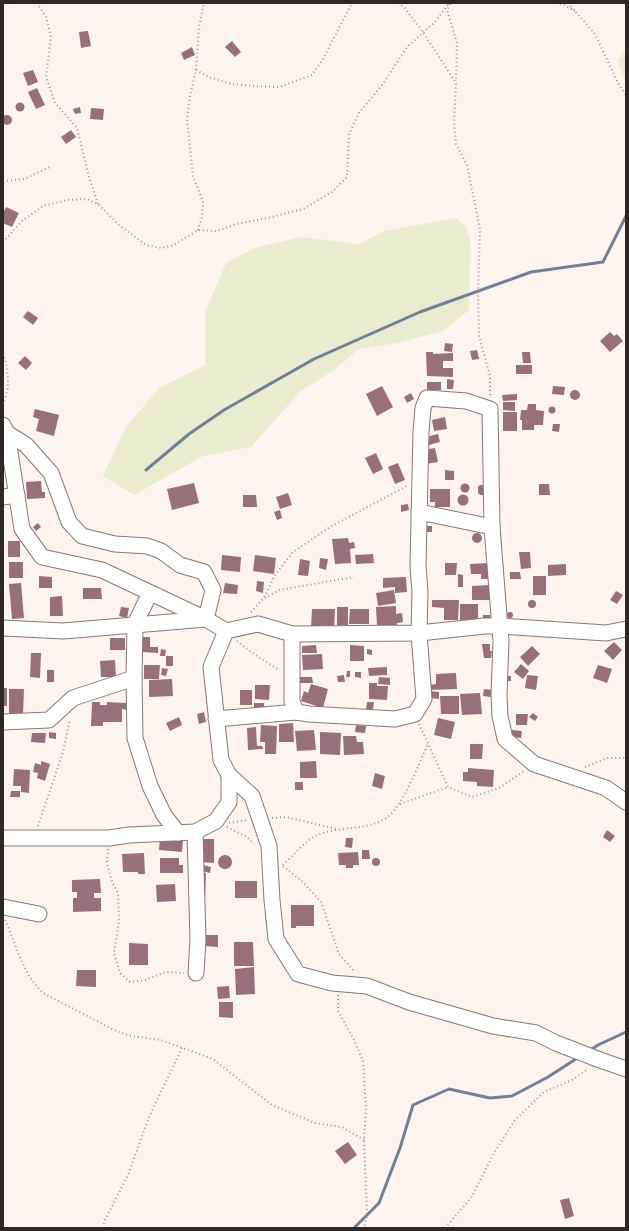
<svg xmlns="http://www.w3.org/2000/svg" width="629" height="1231" font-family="Raleway,sans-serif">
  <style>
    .green { fill: #e9ecce }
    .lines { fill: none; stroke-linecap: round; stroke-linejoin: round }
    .stream { stroke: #718094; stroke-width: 3 }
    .building { fill: #98707c }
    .minor-casing { stroke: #877871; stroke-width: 17 }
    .path { stroke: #9e9692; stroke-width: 2; stroke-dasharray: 1 3; stroke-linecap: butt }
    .minor { stroke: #fff; stroke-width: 15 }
  </style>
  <rect width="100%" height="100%" fill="#fef4ef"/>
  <g class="green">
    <path d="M626,51V82L617,60Z"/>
    <path d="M456,218L466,226L470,240L469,310L443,331L398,343L359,349L334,370L301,391L251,447L203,456L134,495L103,476L125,428L159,388L205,365V312L226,263L254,248L300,237L359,244L384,231Z"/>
  </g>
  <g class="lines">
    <g class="stream">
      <path d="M146,470L189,434L224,410L314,359L420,312L531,272L603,262L626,216"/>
      <path d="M589,1051L598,1045L626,1032"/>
      <path d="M354,1228L379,1203L400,1148L413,1105L449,1089L490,1098L512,1096L548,1077L579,1057"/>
    </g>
  </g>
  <g class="building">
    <path d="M88,31L91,46L81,48L79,32Z"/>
    <path d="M232,41L241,52L235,57L225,47Z"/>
    <path d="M192,47L195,55L184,60L181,53Z"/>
    <path d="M33,70L38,82L28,86L23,73Z"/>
    <path d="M37,88L45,105L36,109L28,92Z"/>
    <circle cx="20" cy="107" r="4.5"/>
    <path d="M80,107L81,113L75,114L73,109Z"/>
    <path d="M91,108L104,109L103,120L90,119Z"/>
    <circle cx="7" cy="120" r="5"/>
    <path d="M71,130L76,137L66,144L61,137Z"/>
    <path d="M6,207L19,213L12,227L3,223V213Z"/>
    <path d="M28,311L38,318L33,325L23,317Z"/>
    <path d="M610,332L614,336L617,334L623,341L610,352L600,341Z"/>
    <path d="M445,343L453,344L452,352L444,351Z"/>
    <path d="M477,350L479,359L472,360L470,351Z"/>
    <path d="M426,352H433V354L453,353V361H443V368H453V377L427,376Z"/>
    <path d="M522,352H530L531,363H523Z"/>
    <path d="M25,356L32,363L26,370L18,363Z"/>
    <rect x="516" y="365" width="16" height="9"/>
    <path d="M447,379L454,380L453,389H447Z"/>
    <rect x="427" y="382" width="14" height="8"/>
    <path d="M382,386L393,407L377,416L366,394Z"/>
    <path d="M553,386L565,387L564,395L552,394Z"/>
    <circle cx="575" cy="395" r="5"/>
    <path d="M411,393L414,399L407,403L404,397Z"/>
    <path d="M517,394V400L503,401L502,395Z"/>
    <path d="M503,402H515V411L503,410Z"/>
    <path d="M528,404H536V410L544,411L543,425H534V430H522V420H520L521,410H527Z"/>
    <circle cx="552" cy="410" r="3.5"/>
    <path d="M35,409L59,415L54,436L36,431L39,419L33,417Z"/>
    <rect x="503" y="412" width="14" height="19"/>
    <path d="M445,417L447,429L434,431L432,420Z"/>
    <path d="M553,424H560L559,432L552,431Z"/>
    <path d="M438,434L440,442L429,445L426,437Z"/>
    <path d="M435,448L438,462L425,464L423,450Z"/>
    <path d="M376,453L383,469L373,474L365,458Z"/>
    <path d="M398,463L405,480L395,484L388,467Z"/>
    <path d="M445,470L454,471V480H445Z"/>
    <path d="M41,481L42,492H45V498L27,499L26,482Z"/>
    <path d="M194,483L199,503L172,510L167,489Z"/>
    <circle cx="465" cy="488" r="4.5"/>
    <path d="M539,484H549L550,495H539Z"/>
    <path d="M480,485H486V495H480L478,493V487Z"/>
    <path d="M430,489H450V507H435V502H430Z"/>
    <path d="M288,493L292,505L280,509L276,497Z"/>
    <circle cx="463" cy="500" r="5.5"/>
    <path d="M243,495H256L257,507H243Z"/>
    <path d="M408,504L409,510L401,512V505Z"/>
    <path d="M280,510L282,518L277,520L274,512Z"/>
    <path d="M38,523L41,527L36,531L33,527Z"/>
    <rect x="424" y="526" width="8" height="6"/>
    <circle cx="477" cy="538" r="5"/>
    <path d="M348,538L349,543L354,542L355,548L350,549L351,563L335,564L332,539Z"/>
    <rect x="8" y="541" width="12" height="16"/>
    <path d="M519,552H530L531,568L521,569Z"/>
    <path d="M373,554L374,563L356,564L355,555Z"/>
    <path d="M222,555L241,557L240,572L221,570Z"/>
    <path d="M255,555L276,558L274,574L253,571Z"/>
    <path d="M320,558L328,559L326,570L319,568Z"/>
    <path d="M300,559L310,561L308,576L298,575Z"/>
    <rect x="9" y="562" width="14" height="16"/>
    <path d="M445,563H457L456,575H445Z"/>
    <path d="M488,563L489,579H481V574H471L470,564Z"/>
    <path d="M566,564V575L548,576V565Z"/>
    <path d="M510,572H520L521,579H510Z"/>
    <path d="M458,574L463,575V587H458Z"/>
    <path d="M39,576L52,577V588H39Z"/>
    <rect x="533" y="576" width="13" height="19"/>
    <path d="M406,577L407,592L395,593V587L383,588V578Z"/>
    <path d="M257,581L264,582L263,593L256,591Z"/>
    <path d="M21,583L24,618L12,619L9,584Z"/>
    <path d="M225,583L238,585L237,594L223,593Z"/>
    <path d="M490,585L491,600H472V586Z"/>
    <path d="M83,588H101L102,599H83Z"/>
    <path d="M394,590L396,603L378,606L376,593Z"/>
    <path d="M616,591L623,595L617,604L610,600Z"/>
    <path d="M62,596L63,616H50V597Z"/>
    <path d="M432,600H459L458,620H444V608L432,607Z"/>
    <circle cx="532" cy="604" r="4"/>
    <rect x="460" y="604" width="18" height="16"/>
    <path d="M396,606V614L402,613L403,622L397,623V626L377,627L376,607Z"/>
    <path d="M121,607L129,608L127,618L119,616Z"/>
    <rect x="337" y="607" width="11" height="18"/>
    <path d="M312,609H335L334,629L311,628Z"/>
    <path d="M350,609H369V624H349Z"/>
    <circle cx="510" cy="615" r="3"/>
    <rect x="483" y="615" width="7" height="8"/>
    <path d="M141,637H150V647H158V653L141,652Z"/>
    <rect x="110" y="638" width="15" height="12"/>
    <path d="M614,642L622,650L613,660L604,651Z"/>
    <path d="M482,644H490V651H492L491,658H484Z"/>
    <path d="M316,645L317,653H302V646Z"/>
    <path d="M350,645L364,646V661H350Z"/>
    <path d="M532,646L540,654L528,666L520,657Z"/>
    <path d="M161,649L166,650L165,656H160Z"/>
    <path d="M367,649L372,650V655L367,654Z"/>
    <path d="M31,653H41L40,678L30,677Z"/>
    <path d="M322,654L323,669L303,670L302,655Z"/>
    <rect x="166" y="656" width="7" height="10"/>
    <path d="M115,660L116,677H101L100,661Z"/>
    <path d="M521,664L529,671L523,679L514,672Z"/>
    <path d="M144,665H160L159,679H144Z"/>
    <path d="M598,665L612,669L607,683L593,678Z"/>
    <path d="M387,667V675L369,676L368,668Z"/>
    <path d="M162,668L168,669L166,676L161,675Z"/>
    <rect x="47" y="670" width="7" height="12"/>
    <path d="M347,671H350V677H346Z"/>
    <path d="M355,672H361V678L355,677Z"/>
    <path d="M456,673L457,689L430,690V685L436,684V674Z"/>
    <path d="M344,675L345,682H338L337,676Z"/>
    <path d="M527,675L538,676L536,690L525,688Z"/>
    <rect x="505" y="676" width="6" height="5"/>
    <path d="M300,677H312L313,683H300Z"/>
    <path d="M379,677L390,678V685L378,684Z"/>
    <path d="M172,679L173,696L149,697V680Z"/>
    <path d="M369,683H377V686H388L387,700L369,699Z"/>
    <path d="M311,684L328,689L323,708L301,701L304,691L308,693Z"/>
    <path d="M255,685H270L269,700L255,699Z"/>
    <rect x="3" y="688" width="4" height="18"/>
    <path d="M9,689H24L23,715L9,714Z"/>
    <path d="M484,689L492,690L491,697L483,696Z"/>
    <rect x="240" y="690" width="12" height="15"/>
    <path d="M430,691L439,692V699L430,698Z"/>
    <path d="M480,693L482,714L462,715L460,694Z"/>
    <path d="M440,696H459V714H441Z"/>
    <path d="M92,702H100V705H107V702L127,703V710L122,709V722H103V726H91Z"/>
    <path d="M367,702H374L373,709H366Z"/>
    <rect x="254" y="703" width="10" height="7"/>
    <path d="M204,712L206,722L199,724L197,714Z"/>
    <path d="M533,713L538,717L535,721L529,717Z"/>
    <path d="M516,714H528L527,725H516Z"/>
    <path d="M179,717L182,725L170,731L166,723Z"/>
    <path d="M438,718L455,722L451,739L434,735Z"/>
    <path d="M293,723L294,742H279V724Z"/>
    <path d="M261,725L277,726L276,754H265V742H260Z"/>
    <path d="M356,725L366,726L365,733L355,732Z"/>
    <path d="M256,727L257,746H262L263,749L248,750L247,728Z"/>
    <path d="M314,730L316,750L297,751L295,731Z"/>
    <path d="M512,730L522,731L521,738L511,737Z"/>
    <path d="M49,732L56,733V739L49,738Z"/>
    <path d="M320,732L341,733L340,755L320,754Z"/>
    <path d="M32,733H46L45,743L31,742Z"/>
    <path d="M343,736H356L357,742H363L364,754L344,755Z"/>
    <path d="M470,744H483L482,759H470Z"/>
    <path d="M41,761L50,764L45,781L37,778L38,773L33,772L35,763L41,765Z"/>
    <path d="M316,761L317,778H300V762Z"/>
    <path d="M468,768L494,770L493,787L477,786V782L463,781V772H468Z"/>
    <path d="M14,769L30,770L29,793L21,792V786H13Z"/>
    <path d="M375,773L385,776L382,789L372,786Z"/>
    <rect x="295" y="782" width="8" height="8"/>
    <path d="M11,791H20V797H10Z"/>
    <path d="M607,830L615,836L610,842L603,837Z"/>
    <path d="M160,838L183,840L182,852L159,850Z"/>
    <path d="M346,838H353L352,848L345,847Z"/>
    <path d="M200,839H214V863L200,862Z"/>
    <path d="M362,850H369L370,859H362Z"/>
    <path d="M358,852L359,865H353V868H346V865H339L338,853Z"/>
    <path d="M144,853L145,874H138V872H123L122,854Z"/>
    <circle cx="225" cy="862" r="7"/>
    <circle cx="376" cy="862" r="4"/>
    <path d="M160,858H179V865H183V873H160Z"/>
    <path d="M200,864L211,867L210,873L199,870Z"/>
    <path d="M198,873H206L205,901H198Z"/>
    <path d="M100,879L101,893H94V898H101V911L73,912V898H77V892H72V880Z"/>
    <rect x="235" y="881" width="22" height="17"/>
    <path d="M175,884L176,901L157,902L156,885Z"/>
    <path d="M291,905H314V926H296V928H291Z"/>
    <path d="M204,935H218V947L204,946Z"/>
    <path d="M234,942H253L254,966H234Z"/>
    <path d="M129,943L148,944V965H129Z"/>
    <path d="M254,967L255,994L236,995L235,969Z"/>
    <path d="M77,970H96V987L76,986Z"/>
    <path d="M229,986L230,998L218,999L217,987Z"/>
    <path d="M219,1002H233V1018L219,1017Z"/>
    <path d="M348,1142L357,1155L345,1164L335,1151Z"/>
    <path d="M569,1198L574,1216L565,1219L560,1200Z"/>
  </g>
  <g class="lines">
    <defs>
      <g id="minor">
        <path d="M3,425L7,433L22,529L42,557L102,570L206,619L226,631L258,624L292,634L419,633L485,626H501L606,633L626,629"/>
        <path d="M3,497L17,495"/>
        <path d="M419,512L492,527"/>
        <path d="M150,593L135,624L134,678L135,738L150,786L164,815L178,833"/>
        <path d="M3,628L63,631L206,619L213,590L204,572L180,565L161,551L147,546L115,544L82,536L69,522L51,473L26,445L7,433"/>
        <path d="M226,631L211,667L221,760L229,775L252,796L269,846L272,900L276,939L298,974L332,983L367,986L409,1002L493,1026L536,1033L556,1043L600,1060L626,1069"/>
        <path d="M292,634V701L296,712L309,714L395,719L415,714L424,699L419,633L420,592L418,566L421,432L423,408L427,398L466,401L490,409L492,527L501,641L499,695L500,716L505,739L534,764L606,788L626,802"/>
        <path d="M216,719L296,712"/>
        <path d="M3,722L49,720L73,698L134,678"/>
        <path d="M195,832L198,940L196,973"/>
        <path d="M3,838H109L129,835L195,832L216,821L229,802V775"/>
        <path d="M3,907L39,914"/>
      </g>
    </defs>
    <use href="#minor" class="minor-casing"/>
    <g class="path">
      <path d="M37,3L46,17L51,37L46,77L55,103L77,128L89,177L98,204"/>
      <path d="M398,3L404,7L420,28L456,83L454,123L456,144L467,165L480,229L478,293L479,336L490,376V395"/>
      <path d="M556,3L564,5L575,11"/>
      <path d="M568,3L595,34L618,83L626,95"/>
      <path d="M450,4L447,10L457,43L456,82"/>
      <path d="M196,70L211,78L232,84L253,86L279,87L312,75L323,59L352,3"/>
      <path d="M3,181L24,179L50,167"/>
      <path d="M198,230L202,217L203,202L193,176L187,119L190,96L196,70L199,27L204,3"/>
      <path d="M3,242L22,221L43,206L67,200L87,199L98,204L119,225L146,245L161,248L174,245L198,230L217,231L236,224L272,217L303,209L332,192L347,177L349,134L359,113L383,84L407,47L435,22L449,3"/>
      <path d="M3,323V327"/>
      <path d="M3,353C8,371 11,386 3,403"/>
      <path d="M265,598L279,590L354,577"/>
      <path d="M251,612L264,598L275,575L293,552L330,527L407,486"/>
      <path d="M237,641L251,652L279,670"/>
      <path d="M419,724L448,787L472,797L499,788L524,771"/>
      <path d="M585,767L607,758H626"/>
      <path d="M400,804L448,787"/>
      <path d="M272,818L286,817L337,829"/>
      <path d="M229,823L248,820"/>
      <path d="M38,826L63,752L70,719"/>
      <path d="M227,827L247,837L254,844"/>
      <path d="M108,849L107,863L112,882L118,893L119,921L114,953L120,973L130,982L145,980L166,972L184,973"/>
      <path d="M283,865C294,855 306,839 320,834C342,826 366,831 386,818C403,807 419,763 428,744"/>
      <path d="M283,866L303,882L321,902L339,954L355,972"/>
      <path d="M5,920C17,946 22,973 43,993L116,1031L131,1036L161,1040L213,1059L272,1105L315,1123L342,1127L364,1140"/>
      <path d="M338,995V1011L353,1038L363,1061L366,1109L364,1140L367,1215L364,1228"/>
      <path d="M103,1228L105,1220L128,1175L149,1117L182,1048"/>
      <path d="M445,1228L471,1198L494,1153L515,1120L544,1092L572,1080L588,1069"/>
    </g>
    <use href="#minor" class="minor"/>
  </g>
  <rect width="629" height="1231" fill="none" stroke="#2e2825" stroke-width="8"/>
</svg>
